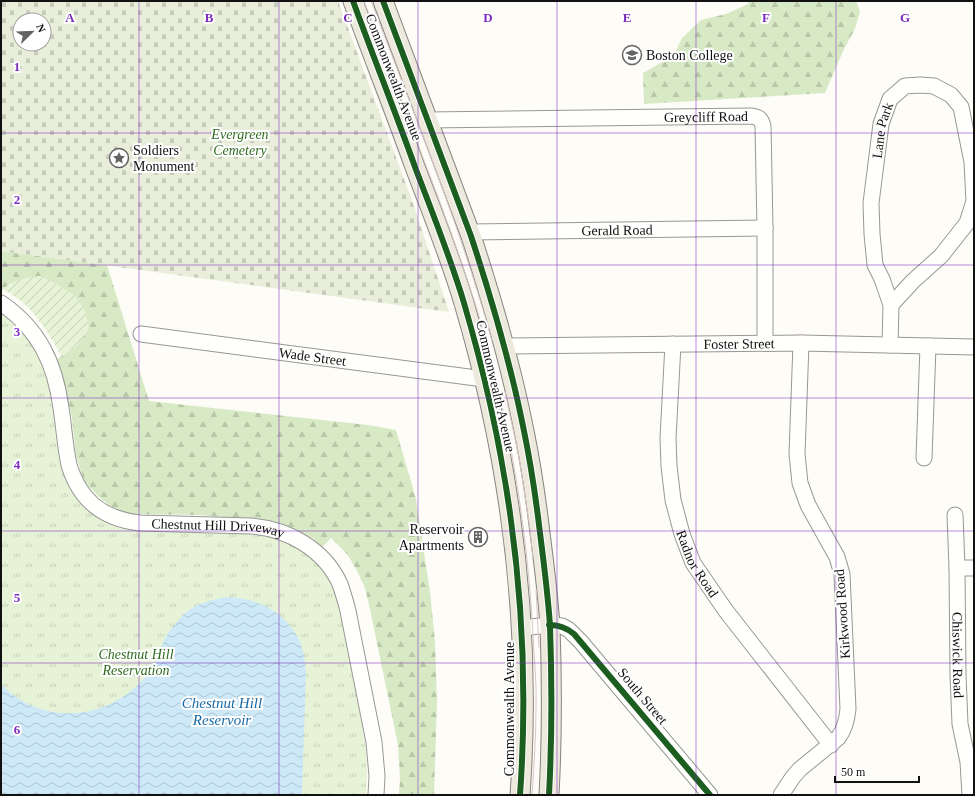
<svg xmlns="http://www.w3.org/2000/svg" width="975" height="796" font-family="'Times New Roman',serif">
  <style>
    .forest { fill: url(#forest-firs) }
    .cemetery { fill: url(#cemetery-stones); fill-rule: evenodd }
    .park { fill: url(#park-tufts) }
    .garden { fill: url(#garden-furrows) }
    .water { fill: url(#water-waves) }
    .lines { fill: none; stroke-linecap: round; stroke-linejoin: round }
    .minor-casing { stroke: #979795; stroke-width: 17 }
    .major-casing { stroke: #858482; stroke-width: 21 }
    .minor { stroke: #fffffe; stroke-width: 15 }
    .major { stroke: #ede9dc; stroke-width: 19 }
    .tram { stroke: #d9c6c7; stroke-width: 1 }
    .cycleway-casing { stroke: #fff; stroke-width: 8 }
    .cycleway { stroke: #1b5e20; stroke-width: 6 }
    .grid { fill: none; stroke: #7b2cbf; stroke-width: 1; stroke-opacity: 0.55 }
    .labels { text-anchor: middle; stroke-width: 4; stroke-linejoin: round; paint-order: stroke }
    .poi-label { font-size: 14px; fill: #111; stroke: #fff; text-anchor: start }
    .street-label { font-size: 14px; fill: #111; stroke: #fff }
    .park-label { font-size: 14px; font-style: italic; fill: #2f6b1f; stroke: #fff }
    .water-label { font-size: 15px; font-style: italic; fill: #1768a6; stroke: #fff }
    .grid-label { font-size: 13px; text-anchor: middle; font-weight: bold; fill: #7b2cbf; stroke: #fff; stroke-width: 4; stroke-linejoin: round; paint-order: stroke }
  </style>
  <defs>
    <pattern id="forest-firs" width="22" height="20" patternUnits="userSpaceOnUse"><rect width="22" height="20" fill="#d8eac5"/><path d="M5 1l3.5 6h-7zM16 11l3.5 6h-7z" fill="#b8c8a8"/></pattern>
    <pattern id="cemetery-stones" width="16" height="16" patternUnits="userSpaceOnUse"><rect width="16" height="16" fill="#e9eedb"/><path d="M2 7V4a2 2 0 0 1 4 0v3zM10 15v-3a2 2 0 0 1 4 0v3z" fill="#c7cbbb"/></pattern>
    <pattern id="park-tufts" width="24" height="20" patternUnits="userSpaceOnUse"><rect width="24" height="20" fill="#e7f3d7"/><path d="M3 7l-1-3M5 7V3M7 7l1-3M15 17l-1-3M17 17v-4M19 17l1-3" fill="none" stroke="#c5cfb8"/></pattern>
    <pattern id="garden-furrows" width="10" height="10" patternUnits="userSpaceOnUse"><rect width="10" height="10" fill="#e7f3d7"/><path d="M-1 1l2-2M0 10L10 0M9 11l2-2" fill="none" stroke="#c5cfb8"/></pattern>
    <pattern id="water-waves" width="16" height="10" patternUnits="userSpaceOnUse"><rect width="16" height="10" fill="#cde8f7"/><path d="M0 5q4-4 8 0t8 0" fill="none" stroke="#afc6d3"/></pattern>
  </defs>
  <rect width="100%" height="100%" fill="#fdfcf7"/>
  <g class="forest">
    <path d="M749,1H856L860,11L855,29L844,49L825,93L644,104L643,73L664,61L673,57L682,38L701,20L726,14L748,4Z"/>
    <path d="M1,251L107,265L149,401L368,425L396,430L416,499L430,592L435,641L437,703L434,795H399L400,778L398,745L371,614L365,588L357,571L348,555L331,538L322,547L314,539L297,530L263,520L197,515L132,514L112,508L97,495L84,481L76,456L72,419L64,382L56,360L77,345L11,283L1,291Z"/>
  </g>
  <path class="cemetery" d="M1,1H338L413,203L449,312L1,251ZM20,20H44V44H20Z"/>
  <path class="park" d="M1,311C9,317 19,323 25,331C39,349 45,371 52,393L93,511L266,533C272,535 280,537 286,540C307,550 329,574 337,596C338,601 339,606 340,611L362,724L366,749L367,773L366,795H1Z"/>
  <path class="garden" d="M40,276L53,282L74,295L85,310L89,329L77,345L61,356C50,335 39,317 21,301C15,297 9,293 3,289C17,279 23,278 40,276Z"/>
  <path class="water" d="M229,597C234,598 239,598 244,599C274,605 298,626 304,655C305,660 305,666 306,671L302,795H1V684C44,729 114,720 150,671C157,661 160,649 165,638C170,630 177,621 184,614C197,603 212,599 229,597Z"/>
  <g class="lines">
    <defs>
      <g id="minor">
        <path id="s1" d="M427,120L751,116C758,117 761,118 763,126L765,228V343"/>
        <path id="s2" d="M469,232L765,228"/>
        <path id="s3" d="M1,303C39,329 55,363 61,408C64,427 65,446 69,465C80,501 103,519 140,523L251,526C288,529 324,549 340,584C343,593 346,602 348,611L374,742L377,776L376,795"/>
        <path id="s4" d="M141,334L484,379"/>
        <path id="s5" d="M673,344L668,438L669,466L673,500L682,534L693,563L726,611L831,745"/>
        <path id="s6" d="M890,345L891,305L882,279L875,265L872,234L871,203L881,124L890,99L905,86L920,85L934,86L951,95L961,107L972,162L974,201L967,223L941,256L913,281L891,305"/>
        <path id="s7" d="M504,346L801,343L974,347"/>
        <path d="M924,458L928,346"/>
        <path id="s8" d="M955,515L957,568L958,675L960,724L968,762L970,795"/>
        <path d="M957,568H974"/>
        <path d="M521,628L549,625L562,626L569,630L581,642L710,795"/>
        <path d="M781,795L793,777L800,769L838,738C845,729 847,720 848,709L842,574L837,557L808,505L800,483L797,454L801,343"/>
      </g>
      <g id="major">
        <path d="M353,1C373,56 395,111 415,167C432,212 450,256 464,303C511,462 532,629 520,795"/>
        <path d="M383,1L471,236C492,300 511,365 524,431C531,465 536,499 540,533C544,564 548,595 550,626C552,682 552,739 549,795"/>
      </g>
    </defs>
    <use href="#minor" class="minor-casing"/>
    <use href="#major" class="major-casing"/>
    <use href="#minor" class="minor"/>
    <use href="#major" class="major"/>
    <g class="tram">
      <path d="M364,1C384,52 403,104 422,155C441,204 459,253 475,303C508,410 527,523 533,635C534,659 537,684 536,709C536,737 534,766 532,795"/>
      <path d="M371,1C414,114 460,225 492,341"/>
      <path d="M505,392L519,457L530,529L533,559"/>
      <path d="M536,589L539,647"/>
    </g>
    <defs>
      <g id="cycleway">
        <path d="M353,1C373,56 395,111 415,167C432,212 450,256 464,303C511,462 532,629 520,795"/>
        <path d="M383,1L471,236C492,300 511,365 524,431C531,465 536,499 540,533C544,564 548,595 550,626C552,682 552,739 549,795"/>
        <path d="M549,625C559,625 567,628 574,634L710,795"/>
      </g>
    </defs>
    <use href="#cycleway" class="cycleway-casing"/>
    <use href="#cycleway" class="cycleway"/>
  </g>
  <path class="grid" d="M139,1V795M279,1V795M418,1V795M557,1V795M696,1V795M836,1V795M1,133H974M1,265H974M1,398H974M1,531H974M1,663H974"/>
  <defs>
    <symbol id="university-ring" viewBox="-11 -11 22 22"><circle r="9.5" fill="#fff" stroke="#646362" stroke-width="1.5"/><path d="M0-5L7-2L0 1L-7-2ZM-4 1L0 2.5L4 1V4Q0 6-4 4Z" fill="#646362"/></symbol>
    <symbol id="sight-ring" viewBox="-11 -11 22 22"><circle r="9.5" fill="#fff" stroke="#646362" stroke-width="1.5"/><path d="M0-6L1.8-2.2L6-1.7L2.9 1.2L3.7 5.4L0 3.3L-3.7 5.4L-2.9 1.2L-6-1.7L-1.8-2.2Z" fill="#646362"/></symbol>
    <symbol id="building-ring" viewBox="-11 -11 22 22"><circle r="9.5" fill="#fff" stroke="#646362" stroke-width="1.5"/><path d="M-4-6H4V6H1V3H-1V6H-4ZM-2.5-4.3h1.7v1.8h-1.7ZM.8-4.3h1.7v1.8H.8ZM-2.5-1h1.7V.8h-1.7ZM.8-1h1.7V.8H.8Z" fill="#646362"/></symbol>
  </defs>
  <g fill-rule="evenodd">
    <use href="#university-ring" x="621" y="44" width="22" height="22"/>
    <use href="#sight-ring" x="108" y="147" width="22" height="22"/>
    <use href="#building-ring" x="467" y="526" width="22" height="22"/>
  </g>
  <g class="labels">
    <g class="poi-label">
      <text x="646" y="60">Boston College</text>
      <text x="133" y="155">Soldiers<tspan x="133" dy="16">Monument</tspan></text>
      <text x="464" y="534" text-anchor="end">Reservoir<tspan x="464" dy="16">Apartments</tspan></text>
    </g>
    <g class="street-label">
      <text transform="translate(394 77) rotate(69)" y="5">Commonwealth Avenue</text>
      <text dy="5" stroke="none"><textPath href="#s1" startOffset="279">Greycliff Road</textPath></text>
      <text dy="5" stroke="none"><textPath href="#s6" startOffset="219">Lane Park</textPath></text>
      <text dy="5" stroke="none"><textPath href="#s2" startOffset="148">Gerald Road</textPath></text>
      <text dy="5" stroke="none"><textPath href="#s7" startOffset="235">Foster Street</textPath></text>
      <text dy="5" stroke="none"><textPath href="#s4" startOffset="173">Wade Street</textPath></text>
      <text transform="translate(496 386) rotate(77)" y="5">Commonwealth Avenue</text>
      <text dy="5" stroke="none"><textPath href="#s3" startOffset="359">Chestnut Hill Driveway</textPath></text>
      <text dy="5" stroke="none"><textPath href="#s5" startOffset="225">Radnor Road</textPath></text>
      <text transform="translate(842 614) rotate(-94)" y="5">Kirkwood Road</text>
      <text dy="5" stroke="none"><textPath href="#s8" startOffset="140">Chiswick Road</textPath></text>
      <text transform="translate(643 696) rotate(50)" y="5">South Street</text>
      <text transform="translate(509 709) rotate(-90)" y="5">Commonwealth Avenue</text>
    </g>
    <g class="park-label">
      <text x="240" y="139">Evergreen<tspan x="240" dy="16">Cemetery</tspan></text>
      <text x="136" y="659">Chestnut Hill<tspan x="136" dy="16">Reservation</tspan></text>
    </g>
    <g class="water-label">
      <text x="222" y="708">Chestnut Hill<tspan x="222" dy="17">Reservoir</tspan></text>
    </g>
  </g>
  <g class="grid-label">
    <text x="70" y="22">A</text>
    <text x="209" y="22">B</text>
    <text x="348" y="22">C</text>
    <text x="488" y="22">D</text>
    <text x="627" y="22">E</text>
    <text x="766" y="22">F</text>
    <text x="905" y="22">G</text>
    <text x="17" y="71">1</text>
    <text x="17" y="204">2</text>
    <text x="17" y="336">3</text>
    <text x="17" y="469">4</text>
    <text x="17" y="602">5</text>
    <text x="17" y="734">6</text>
  </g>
  <rect width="975" height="796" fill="none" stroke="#111111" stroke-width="4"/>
  <g transform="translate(32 32) rotate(67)"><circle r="19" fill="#ffffff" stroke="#a0a0a0"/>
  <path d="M0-3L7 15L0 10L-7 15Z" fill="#646362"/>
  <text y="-6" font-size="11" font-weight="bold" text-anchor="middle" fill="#111111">N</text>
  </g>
  <path d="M835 776v6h84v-6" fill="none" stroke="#111111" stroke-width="2"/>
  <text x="841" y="776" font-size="12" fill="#111111" stroke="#ffffff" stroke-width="3" paint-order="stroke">50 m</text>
</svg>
